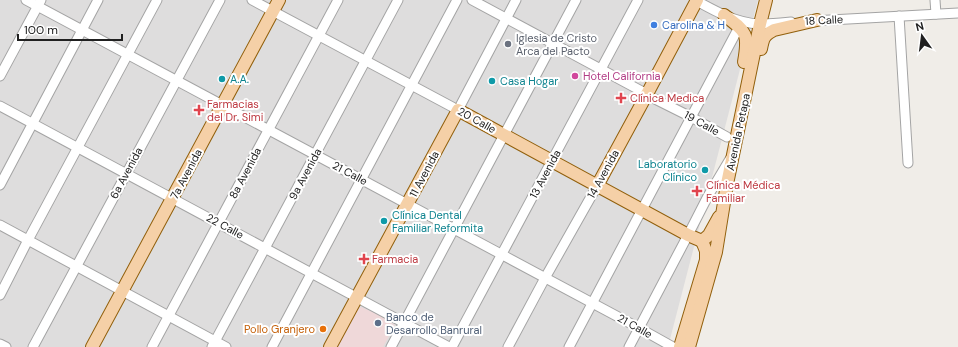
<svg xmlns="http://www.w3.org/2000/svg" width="958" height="347" font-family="'DM Sans',sans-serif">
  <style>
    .residential { fill: #dedddd }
    .commercial { fill: #efd8d9 }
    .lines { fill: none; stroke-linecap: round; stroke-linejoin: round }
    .minor-casing { stroke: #a4a4a4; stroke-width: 11 }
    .major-casing { stroke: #915f0b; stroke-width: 14 }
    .minor { stroke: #fff; stroke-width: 9 }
    .major { stroke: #f5d0a7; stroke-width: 12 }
    .shop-dot { fill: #3f7fe0; stroke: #fff; stroke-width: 1.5 }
    .worship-dot { fill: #6b7280; stroke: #fff; stroke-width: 1.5 }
    .hotel-dot { fill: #d1479c; stroke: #fff; stroke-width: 1.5 }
    .culture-dot { fill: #0f9aa8; stroke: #fff; stroke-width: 1.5 }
    .health-dot { fill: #e0444e; stroke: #fff; stroke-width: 1.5 }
    .service-dot { fill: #5c6f8a; stroke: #fff; stroke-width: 1.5 }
    .food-dot { fill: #e8710a; stroke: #fff; stroke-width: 1.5 }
    .labels { text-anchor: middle; stroke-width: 4; stroke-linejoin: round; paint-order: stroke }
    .street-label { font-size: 11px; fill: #202020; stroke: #fff }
    .shop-label { font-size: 11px; fill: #366cbe; stroke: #fff; text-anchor: start }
    .worship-label { font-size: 11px; fill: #5b616d; stroke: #fff; text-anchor: start }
    .hotel-label { font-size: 11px; fill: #b23c85; stroke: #fff; text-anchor: start }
    .culture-label { font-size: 11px; fill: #0d838f; stroke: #fff; text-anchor: start }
    .health-label { font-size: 11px; fill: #be3a42; stroke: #fff; text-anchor: start }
    .service-label { font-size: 11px; fill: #4e5e75; stroke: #fff; text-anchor: start }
    .food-label { font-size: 11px; fill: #c56008; stroke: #fff; text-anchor: end }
  </style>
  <rect width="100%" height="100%" fill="#f0ede8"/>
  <path class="residential" d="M0,0H758L668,347H0Z"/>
  <path class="commercial" d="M361,307L377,314L395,325L383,347H334L355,309Z"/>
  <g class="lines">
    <defs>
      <g id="minor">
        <path d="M26,0L639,328L673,347"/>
        <path d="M252,0L458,110L516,0"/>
        <path d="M472,0L647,94"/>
        <path d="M695,0C715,11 736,23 759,24C770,24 780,23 791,22"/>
        <path d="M935,0L936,14"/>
        <path d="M899,16L908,163"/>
        <path d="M812,21L958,13"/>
        <path d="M0,76L41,0"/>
        <path d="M655,99L691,117L727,137"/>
        <path d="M0,106L449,347"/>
        <path d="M0,185L98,0"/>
        <path d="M0,225L226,347"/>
        <path d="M0,295L28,240L157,0"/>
        <path d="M0,344L6,347"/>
        <path d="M33,347L220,0"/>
        <path d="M152,347L338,0"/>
        <path d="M212,347L398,0"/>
        <path d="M272,347L457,0"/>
        <path d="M391,347L576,0"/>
        <path d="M452,347L638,0"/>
        <path d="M508,347L545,278L597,186"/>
        <path d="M569,347L739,27"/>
        <path d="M629,347L688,235L708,196L730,159"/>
      </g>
      <g id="major">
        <path d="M724,15C747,32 749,34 744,62"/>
        <path d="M761,49C763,38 764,35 774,30L817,20"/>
        <path d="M597,186L647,94L697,0"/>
        <path d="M702,241L709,235L719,217"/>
        <path d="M92,347L279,0"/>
        <path d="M330,347L458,110L688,235L702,241"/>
        <path d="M680,347L706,260V251L702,241"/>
        <path d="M689,347L716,252L727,184L760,24L766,0"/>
      </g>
    </defs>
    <use href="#minor" class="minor-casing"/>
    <use href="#major" class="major-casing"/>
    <use href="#minor" class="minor"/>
    <use href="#major" class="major"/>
  </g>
  <circle class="shop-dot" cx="654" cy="25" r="4"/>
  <circle class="worship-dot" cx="508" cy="44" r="4"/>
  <circle class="hotel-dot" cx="575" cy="76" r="4"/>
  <g class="culture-dot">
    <circle cx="222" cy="79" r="4"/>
    <circle cx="492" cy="81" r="4"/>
    <circle cx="705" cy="170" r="4"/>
    <circle cx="384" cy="221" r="4"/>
  </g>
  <g class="health-dot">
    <path d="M619 92h4v4h4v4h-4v4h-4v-4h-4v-4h4z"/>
    <path d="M197 104h4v4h4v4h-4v4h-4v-4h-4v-4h4z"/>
    <path d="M695 185h4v4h4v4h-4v4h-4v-4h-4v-4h4z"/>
    <path d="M362 253h4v4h4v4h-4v4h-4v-4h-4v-4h4z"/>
  </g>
  <circle class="service-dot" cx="378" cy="323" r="4"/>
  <circle class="food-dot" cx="323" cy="329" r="4"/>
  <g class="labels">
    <g class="street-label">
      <text transform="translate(824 20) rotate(-3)" y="4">18 Calle</text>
      <text transform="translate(477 120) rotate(29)" y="4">20 Calle</text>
      <text transform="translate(702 123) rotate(29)" y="4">19 Calle</text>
      <text transform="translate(738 132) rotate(-78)" y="4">Avenida Petapa</text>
      <text transform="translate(126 173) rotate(-62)" y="4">6a Avenida</text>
      <text transform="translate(245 173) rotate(-62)" y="4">8a Avenida</text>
      <text transform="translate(350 173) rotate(28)" y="4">21 Calle</text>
      <text transform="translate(186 174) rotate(-62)" y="4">7a Avenida</text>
      <text transform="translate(305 174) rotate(-62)" y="4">9a Avenida</text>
      <text transform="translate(424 174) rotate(-62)" y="4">11 Avenida</text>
      <text transform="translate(545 174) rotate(-62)" y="4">13 Avenida</text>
      <text transform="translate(603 174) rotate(-61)" y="4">14 Avenida</text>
      <text transform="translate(225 226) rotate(28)" y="4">22 Calle</text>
      <text transform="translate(635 326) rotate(29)" y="4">21 Calle</text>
    </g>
    <g class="shop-label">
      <text x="662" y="29">Carolina &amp; H</text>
    </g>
    <g class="worship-label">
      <text x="516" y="42">Iglesia de Cristo<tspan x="516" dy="13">Arca del Pacto</tspan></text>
    </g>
    <g class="hotel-label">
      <text x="583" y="80">Hotel California</text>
    </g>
    <g class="culture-label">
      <text x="230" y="83">A.A.</text>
      <text x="500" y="85">Casa Hogar</text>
      <text x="697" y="168" text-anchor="end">Laboratorio<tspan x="697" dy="13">Clínico</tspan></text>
      <text x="392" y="219">Clínica Dental<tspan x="392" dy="13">Familiar Reformita</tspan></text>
    </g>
    <g class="health-label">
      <text x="630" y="102">Clínica Medica</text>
      <text x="207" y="108">Farmacias<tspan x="207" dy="13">del Dr. Simi</tspan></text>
      <text x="706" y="189">Clínica Médica<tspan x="706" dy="13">Familiar</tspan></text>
      <text x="372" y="263">Farmacia</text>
    </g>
    <g class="service-label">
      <text x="386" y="321">Banco de<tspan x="386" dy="13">Desarrollo Banrural</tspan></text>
    </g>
    <g class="food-label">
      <text x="315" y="333">Pollo Granjero</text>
    </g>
  </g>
  <g transform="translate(922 36) rotate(346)" stroke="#ffffff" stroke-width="3" paint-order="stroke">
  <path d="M0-3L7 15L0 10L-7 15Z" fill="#202020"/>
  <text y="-6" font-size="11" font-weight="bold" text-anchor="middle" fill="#202020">N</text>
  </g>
  <path d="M18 34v6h104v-6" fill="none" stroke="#202020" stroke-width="2"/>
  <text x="24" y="34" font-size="12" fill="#202020" stroke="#ffffff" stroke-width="3" paint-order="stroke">100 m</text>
</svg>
